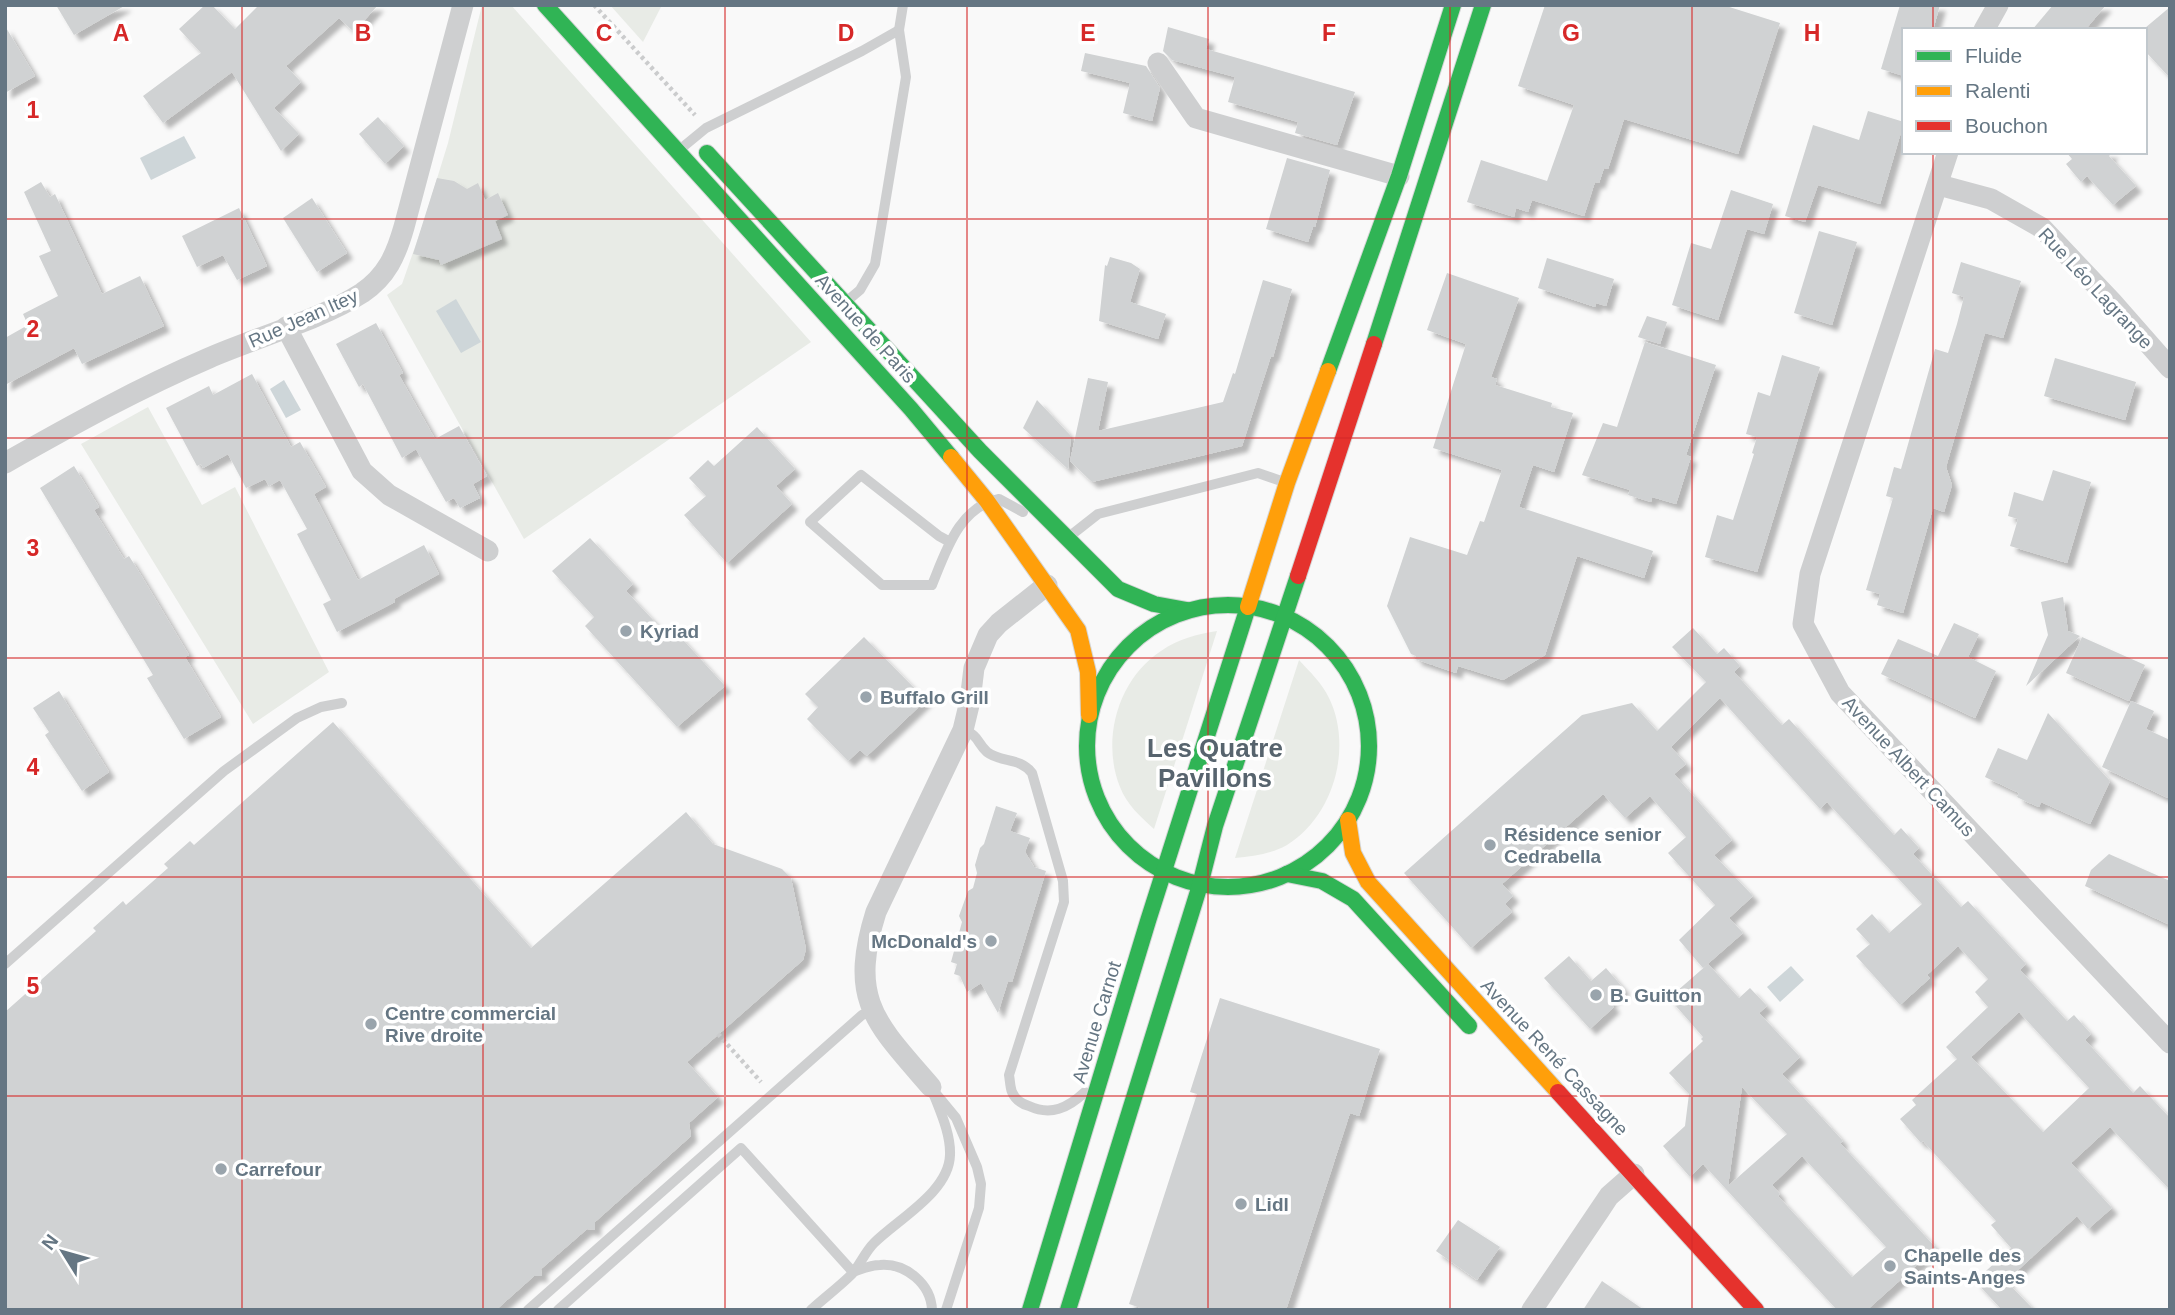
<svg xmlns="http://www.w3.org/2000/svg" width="2175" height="1315" font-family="Helvetica,sans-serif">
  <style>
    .green { fill: #e8ebe6 }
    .water { fill: #ced6d9 }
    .building { fill: #d0d2d3; fill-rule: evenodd; filter: url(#shadow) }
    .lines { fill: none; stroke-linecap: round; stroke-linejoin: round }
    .fast-casing { stroke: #d5d6d7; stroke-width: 18 }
    .slow-casing { stroke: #d5d6d7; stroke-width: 18 }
    .jam-casing { stroke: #d5d6d7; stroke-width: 18 }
    .path { stroke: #cbcccd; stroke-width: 4.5; stroke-dasharray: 3.5 3.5; stroke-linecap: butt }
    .lane { stroke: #cecfd0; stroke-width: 10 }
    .street { stroke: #cecfd0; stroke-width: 21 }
    .fast { stroke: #30b455; stroke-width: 16 }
    .slow { stroke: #ff9f0a; stroke-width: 16 }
    .jam { stroke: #e5322d; stroke-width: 16 }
    .grid { fill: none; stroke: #d62828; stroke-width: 2; stroke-opacity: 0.55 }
    .poi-dot { fill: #99a4ac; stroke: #fff; stroke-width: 2.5 }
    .labels { text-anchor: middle; stroke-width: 7; stroke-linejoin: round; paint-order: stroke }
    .street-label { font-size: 19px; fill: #657683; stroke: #fff }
    .poi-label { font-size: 19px; font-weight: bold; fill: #657683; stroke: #fff; text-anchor: start }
    .district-label { font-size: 26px; font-weight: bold; fill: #57646e; stroke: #fff }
    .grid-label { font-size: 23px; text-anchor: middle; font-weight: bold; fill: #d62828; stroke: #fff; stroke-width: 7; stroke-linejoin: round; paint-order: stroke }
  </style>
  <defs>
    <filter id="shadow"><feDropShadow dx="6" dy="6" stdDeviation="2" flood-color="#0004"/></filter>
  </defs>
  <rect width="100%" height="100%" fill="#f9f9f9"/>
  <g class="green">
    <path d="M482,5H511L811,342L524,539L387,295L402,284L423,224L448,143Z"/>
    <path d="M610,5H662L643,42Z"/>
    <path d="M148,407L202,505L235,487L329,672L253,724L81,444Z"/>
    <path d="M1217,631L1154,829C1140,816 1127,805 1120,787C1101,740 1118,679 1161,651C1178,639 1197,634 1217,631Z"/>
    <path d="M1299,660C1310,672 1322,683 1329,698C1353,747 1334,816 1287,845C1271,854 1253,856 1235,858Z"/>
  </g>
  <g class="water">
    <path d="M184,136L196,158L151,180L140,158Z"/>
    <path d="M456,299L481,342L461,353L436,311Z"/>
    <path d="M284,380L301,410L286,418L270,389Z"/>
    <path d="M1791,966L1804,980L1780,1002L1767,987Z"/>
  </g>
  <g class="building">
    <path d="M56,5H126L74,35Z"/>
    <path d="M205,5H212L235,29L259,5H378L354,32L339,18L286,66L301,82L274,108L299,134L281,151L232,72L163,123L143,96L201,53L179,29Z"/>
    <path d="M1545,5H1723L1780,23L1738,154L1624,119L1608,169L1604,168L1599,183L1595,182L1584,216L1532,200L1528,212L1516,208L1514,217L1467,202L1481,160L1547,181L1574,105L1518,86Z"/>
    <path d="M1900,5H1940L1933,30H1904V76L1881,69Z"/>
    <path d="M2053,5H2106L2085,30H2032Z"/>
    <path d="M2170,7V78L2145,51V28Z"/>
    <path d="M5,26L35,76L5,93Z"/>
    <path d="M1168,27L1209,39L1206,49L1355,92L1337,145L1295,133L1298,122L1228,102L1235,77L1172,60L1163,51Z"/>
    <path d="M1085,53L1146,66L1160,88L1152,121L1123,113L1130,83L1081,71Z"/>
    <path d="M1868,111L1904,122L1880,204L1818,185L1805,222L1785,216L1813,125L1859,140Z"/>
    <path d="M378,117L404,146L385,164L359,134Z"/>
    <path d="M2066,152H2113L2109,156L2136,186L2113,205L2087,176L2081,182L2066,164L2072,159Z"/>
    <path d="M1287,158L1330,170L1315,227H1313L1308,242L1266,229Z"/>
    <path d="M437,178L454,181L467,189L478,183L485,200L498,193L508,215L495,221L502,239L441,265L439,260L413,254Z"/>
    <path d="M41,182L50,197L55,194L102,294L140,276L164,326L82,364L74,348L5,385V338L28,325L23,314L58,296L39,256L51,251L24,192Z"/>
    <path d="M1731,190L1773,204L1764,234L1747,229L1718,320L1672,305L1691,243L1711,249Z"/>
    <path d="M312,198L347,253L317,272L283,218Z"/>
    <path d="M239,208L267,266L237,280L223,255L197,267L182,236Z"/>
    <path d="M1819,231L1857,242L1832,325L1794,313Z"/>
    <path d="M1110,257L1131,263L1140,269L1130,302L1166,314L1158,339L1099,321L1105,265L1107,266Z"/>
    <path d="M1547,258L1614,279L1606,306L1596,303L1595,307L1538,288Z"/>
    <path d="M1961,262L2021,281L2003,338L1985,333L1946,467L1952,485L1944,512L1933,508L1903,613L1877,605L1880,594L1866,590L1893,498L1886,496L1894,467L1901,469L1935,349L1948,353L1957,324L1964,297L1952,293Z"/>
    <path d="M1447,273L1519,298L1491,377L1497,379L1495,385L1552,403L1551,407L1573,413L1554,472L1533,465L1519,507L1653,551L1644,578L1577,556L1545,655L1503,680L1458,666L1456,673L1415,659L1416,656L1411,654L1387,606L1410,537L1467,555L1480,521L1484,522L1502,470L1433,448L1466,344L1427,330Z"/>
    <path d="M1263,280L1292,289L1273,357L1271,356L1242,446L1092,482L1070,461L1088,378L1108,382L1098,431L1223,402L1233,373L1235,374Z"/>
    <path d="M1647,316L1667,322L1660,344L1638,337Z"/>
    <path d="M376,323L403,373L399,375L435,439L459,426L487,476L473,484L480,498L460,508L454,498L446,502L416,449L402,458L363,384L359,387L336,344Z"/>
    <path d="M1645,342L1716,365L1686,455L1691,457L1676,504L1652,497L1651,502L1628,495L1630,490L1582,475L1603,423L1617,427Z"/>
    <path d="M1782,355L1820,367L1757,572L1705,557L1717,515L1733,520L1754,454L1752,453L1757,437L1746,434L1758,392L1770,396Z"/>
    <path d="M2055,358L2136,382L2125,420L2044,396Z"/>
    <path d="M252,374L291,447L300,442L326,487L314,494L358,580L424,545L439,574L394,599L395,602L337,632L323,604L331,600L297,534L307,529L280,480L269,486L265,479L246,488L228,454L203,468L201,464L197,466L166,408L209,386L213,395Z"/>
    <path d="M1037,400L1071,436L1068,469L1023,428Z"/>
    <path d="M757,427L795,469L776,486L792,504L727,563L684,515L706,496L689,478L708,460L714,466Z"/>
    <path d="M74,466L99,507L94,510L124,559L129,556L141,575L189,655L185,657L221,717L184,739L147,678L153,675L40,488Z"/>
    <path d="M2053,470L2091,482L2067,563L2010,546L2018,519L2008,516L2014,492L2043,501Z"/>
    <path d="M590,538L633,584L626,591L668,636L675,631L725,686L677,727L585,626L594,617L552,571Z"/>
    <path d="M2063,597L2068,631L2080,636L2026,686L2048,635L2041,602Z"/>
    <path d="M1954,623L1979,634L1968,657L1996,671L1975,718L1881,674L1898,639L1938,656Z"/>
    <path d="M1693,628L1717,654L1724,648L1740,666L1734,672L1782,725L1789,719L1894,835L1901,828L1919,848L1913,854L1961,907L1968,901L2026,964L2020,970L2067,1021L2074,1015L2091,1034L2085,1040L2133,1093L2140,1086L2170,1118V1190L2110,1127L2071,1163L2112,1208L2088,1229L2077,1216L2006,1281L2034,1310H2002L1975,1281L2011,1248L1991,1225L1996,1221L1923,1141L1921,1143L1900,1119L1916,1105L1912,1100L1957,1059L1946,1047L1988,1007L1975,992L1988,979L1958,946L1927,975L1930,978L1900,1005L1856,956L1870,944L1856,929L1872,914L1889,933L1922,904L1827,802L1820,809L1720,698L1671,747L1686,764L1674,774L1732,840L1714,855L1753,896L1729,918L1743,933L1703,968L1679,940L1715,905L1668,853L1686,837L1650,796L1625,818L1603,794L1502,884L1513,896L1505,904L1512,912L1471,948L1404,873L1582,715L1632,703L1657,731L1706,682L1672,647ZM2019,1012L2089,1088L2043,1132L1971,1057Z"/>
    <path d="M864,637L926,700L867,756L860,750L848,761L807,719L818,707L805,694Z"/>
    <path d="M2082,637L2145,665L2129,701L2066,673Z"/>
    <path d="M59,691L109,772L82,791L45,735L49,732L33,708Z"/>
    <path d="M2131,701L2154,711L2146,729L2170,740V799L2102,767Z"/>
    <path d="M2048,713L2110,781L2090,824L2041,802L2039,807L2027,802L2017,797L2019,793L1985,777L1998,748L2027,760Z"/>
    <path d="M333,722L531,948L686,812L713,844L782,869L791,878L806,949L803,960L687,1062L718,1097L689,1123L691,1136L595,1222V1230L587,1229L541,1269L542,1276H534L496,1310H5V1012L96,931L93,928L123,901L126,905L168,868L164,864L190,841L194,845Z"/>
    <path d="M996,806L1017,813L1010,831L1030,838L1025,852L1034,867L1046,871L1012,982L1008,981L998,1013L981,983L967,992L960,976L954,974L957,964L951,962L962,922L959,916L968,891L973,888L977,873L975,865L980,848L984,844Z"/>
    <path d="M2109,854L2170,881V925L2085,886L2091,870Z"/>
    <path d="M1569,956L1591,981L1606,968L1624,989L1609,1001L1614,1007L1590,1029L1544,978Z"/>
    <path d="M1708,964L1739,998L1750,988L1767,1006L1759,1013L1800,1057L1782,1074L1843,1141L1840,1143L1936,1248L1867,1310H1837L1703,1164L1690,1177L1663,1146L1685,1126L1689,1094L1669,1073L1703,1041L1701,1039L1703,1037L1669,998ZM1742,1087L1787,1134L1728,1186ZM1802,1156L1886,1247L1852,1277L1778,1196L1780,1194L1772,1185Z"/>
    <path d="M1220,998L1380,1049L1359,1116L1350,1113L1286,1310H1147L1129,1304L1197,1094L1190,1092Z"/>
    <path d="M1458,1220L1500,1247L1477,1280L1436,1251Z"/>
    <path d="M1602,1281L1644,1310H1583Z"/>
  </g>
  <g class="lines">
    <defs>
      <g id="fast">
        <path d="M545,5L911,409L951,457"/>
        <path d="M707,153L980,451L1118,589L1154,604L1187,610"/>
        <path d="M1374,344L1483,5"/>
        <path d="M1328,371L1399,176L1453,5"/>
        <circle cx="1228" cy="746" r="141"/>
        <path d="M1287,874L1322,881L1353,899L1469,1026"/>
        <path d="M1030,1310L1148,921L1248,607"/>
        <path d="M1068,1310L1200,885L1215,826L1298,576"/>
      </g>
      <g id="slow">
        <path d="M951,457L987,501L1078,630L1088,672L1089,715"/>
        <path d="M1248,607L1287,483L1328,371"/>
        <path d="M1348,820L1353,853L1368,882L1558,1092"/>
      </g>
      <g id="jam">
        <path d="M1298,576L1374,344"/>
        <path d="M1558,1092L1756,1310"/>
      </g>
    </defs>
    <use href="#fast" class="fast-casing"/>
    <use href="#slow" class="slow-casing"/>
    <use href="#jam" class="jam-casing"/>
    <g class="path">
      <path d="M594,5L695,115"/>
      <path d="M718,1034L761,1082"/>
    </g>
    <g class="lane">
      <path d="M678,151L706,128L862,51L899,30"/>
      <path d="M847,301L860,290L875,264L906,77L899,30L903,5"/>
      <path d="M1070,536L1098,514L1258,473L1284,482"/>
      <path d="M950,542L939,536L861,475L810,522L882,585H932C946,551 959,507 999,499L1023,512"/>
      <path d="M963,730C980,736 976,742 987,752C1001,763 1020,757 1032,773L1063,881L1064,902L1009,1075C1010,1080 1010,1087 1012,1092C1015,1099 1022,1104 1029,1106C1051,1116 1068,1108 1085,1092"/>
      <path d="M5,964L224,771L297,718L321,707L342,703"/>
      <path d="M937,1095L956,1118L977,1167L981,1184L979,1208L946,1310"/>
      <path d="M528,1310L862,1015L872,1011"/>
      <path d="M558,1310L741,1148L853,1272C862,1269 870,1265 880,1265C906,1263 931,1284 932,1310"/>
      <path d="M811,1310C824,1298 839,1287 852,1274C860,1265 865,1252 874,1243C898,1219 949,1192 950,1155C951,1132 938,1107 931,1087"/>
    </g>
    <g class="street">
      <path d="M1984,30L1998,5"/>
      <path d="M1158,63L1196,118L1399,176"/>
      <path d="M1948,152L1810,574L1803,624L1840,693L2170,1043"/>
      <path d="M1939,185L1991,199L2042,228L2112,302L2170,368"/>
      <path d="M286,327L362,471L389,495L488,551"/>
      <path d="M5,463C72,425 139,388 209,358C257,337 320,320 362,293C387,276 396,255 404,227L463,5"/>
      <path d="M931,1087C876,1023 848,1001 876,912L963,730L970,701L974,668L988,635L999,623L1047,585"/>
      <path d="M1532,1310L1599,1211L1609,1196L1634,1174"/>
    </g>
    <use href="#fast" class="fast"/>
    <use href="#slow" class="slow"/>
    <use href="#jam" class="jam"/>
  </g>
  <path class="grid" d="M242,5V1310M483,5V1310M725,5V1310M967,5V1310M1208,5V1310M1450,5V1310M1692,5V1310M1933,5V30M1933,152V1310M5,219H2170M5,438H2170M5,658H2170M5,877H2170M5,1096H2170"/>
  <g class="poi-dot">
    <circle cx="626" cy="631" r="7"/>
    <circle cx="866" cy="697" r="7"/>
    <circle cx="1490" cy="845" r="7"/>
    <circle cx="991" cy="941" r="7"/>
    <circle cx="1596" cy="995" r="7"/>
    <circle cx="371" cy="1024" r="7"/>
    <circle cx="221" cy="1169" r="7"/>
    <circle cx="1241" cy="1204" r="7"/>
    <circle cx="1890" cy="1266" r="7"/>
  </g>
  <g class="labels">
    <g class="street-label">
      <text transform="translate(2096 288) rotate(47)" y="7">Rue Léo Lagrange</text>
      <text transform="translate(303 318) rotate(-24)" y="7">Rue Jean Itey</text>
      <text transform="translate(866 328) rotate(48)" y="7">Avenue de Paris</text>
      <text transform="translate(1909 766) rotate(47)" y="7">Avenue Albert Camus</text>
      <text transform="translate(1096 1022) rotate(-73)" y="7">Avenue Carnot</text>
      <text transform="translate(1555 1057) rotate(47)" y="7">Avenue René Cassagne</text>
    </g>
    <g class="poi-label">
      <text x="640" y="638">Kyriad</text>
      <text x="880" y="704">Buffalo Grill</text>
      <text x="1504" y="841">Résidence senior<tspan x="1504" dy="22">Cedrabella</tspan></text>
      <text x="977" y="948" text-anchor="end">McDonald's</text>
      <text x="1610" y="1002">B. Guitton</text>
      <text x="385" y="1020">Centre commercial<tspan x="385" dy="22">Rive droite</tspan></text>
      <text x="235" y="1176">Carrefour</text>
      <text x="1255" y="1211">Lidl</text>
      <text x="1904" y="1262">Chapelle des<tspan x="1904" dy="22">Saints-Anges</tspan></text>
    </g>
    <g class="district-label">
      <text x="1215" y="757">Les Quatre<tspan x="1215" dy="30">Pavillons</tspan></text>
    </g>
  </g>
  <g class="grid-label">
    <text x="121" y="41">A</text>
    <text x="363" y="41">B</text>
    <text x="604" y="41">C</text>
    <text x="846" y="41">D</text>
    <text x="1088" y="41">E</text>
    <text x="1329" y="41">F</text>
    <text x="1571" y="41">G</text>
    <text x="1812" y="41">H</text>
    <text x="33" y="118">1</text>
    <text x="33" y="337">2</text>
    <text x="33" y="556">3</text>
    <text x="33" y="775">4</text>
    <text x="33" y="994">5</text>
  </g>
  <rect width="2175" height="1315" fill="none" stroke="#657683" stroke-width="14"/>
  <rect x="1902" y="28" width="245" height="126" fill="#ffffff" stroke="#c1c8cd" stroke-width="2"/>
  <rect x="1916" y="51" width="35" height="10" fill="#30b455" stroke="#c1c8cd" stroke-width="2"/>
  <text x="1965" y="63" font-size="21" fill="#657683">Fluide</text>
  <rect x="1916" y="86" width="35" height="10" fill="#ff9f0a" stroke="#c1c8cd" stroke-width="2"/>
  <text x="1965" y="98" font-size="21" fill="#657683">Ralenti</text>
  <rect x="1916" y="121" width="35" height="10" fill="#e5322d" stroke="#c1c8cd" stroke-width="2"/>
  <text x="1965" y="133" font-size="21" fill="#657683">Bouchon</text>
  <g transform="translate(63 1252) rotate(307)" stroke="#ffffff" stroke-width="5" paint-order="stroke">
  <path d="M0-5L12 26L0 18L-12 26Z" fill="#657683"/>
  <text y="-10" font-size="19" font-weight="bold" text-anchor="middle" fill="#657683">N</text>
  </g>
</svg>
